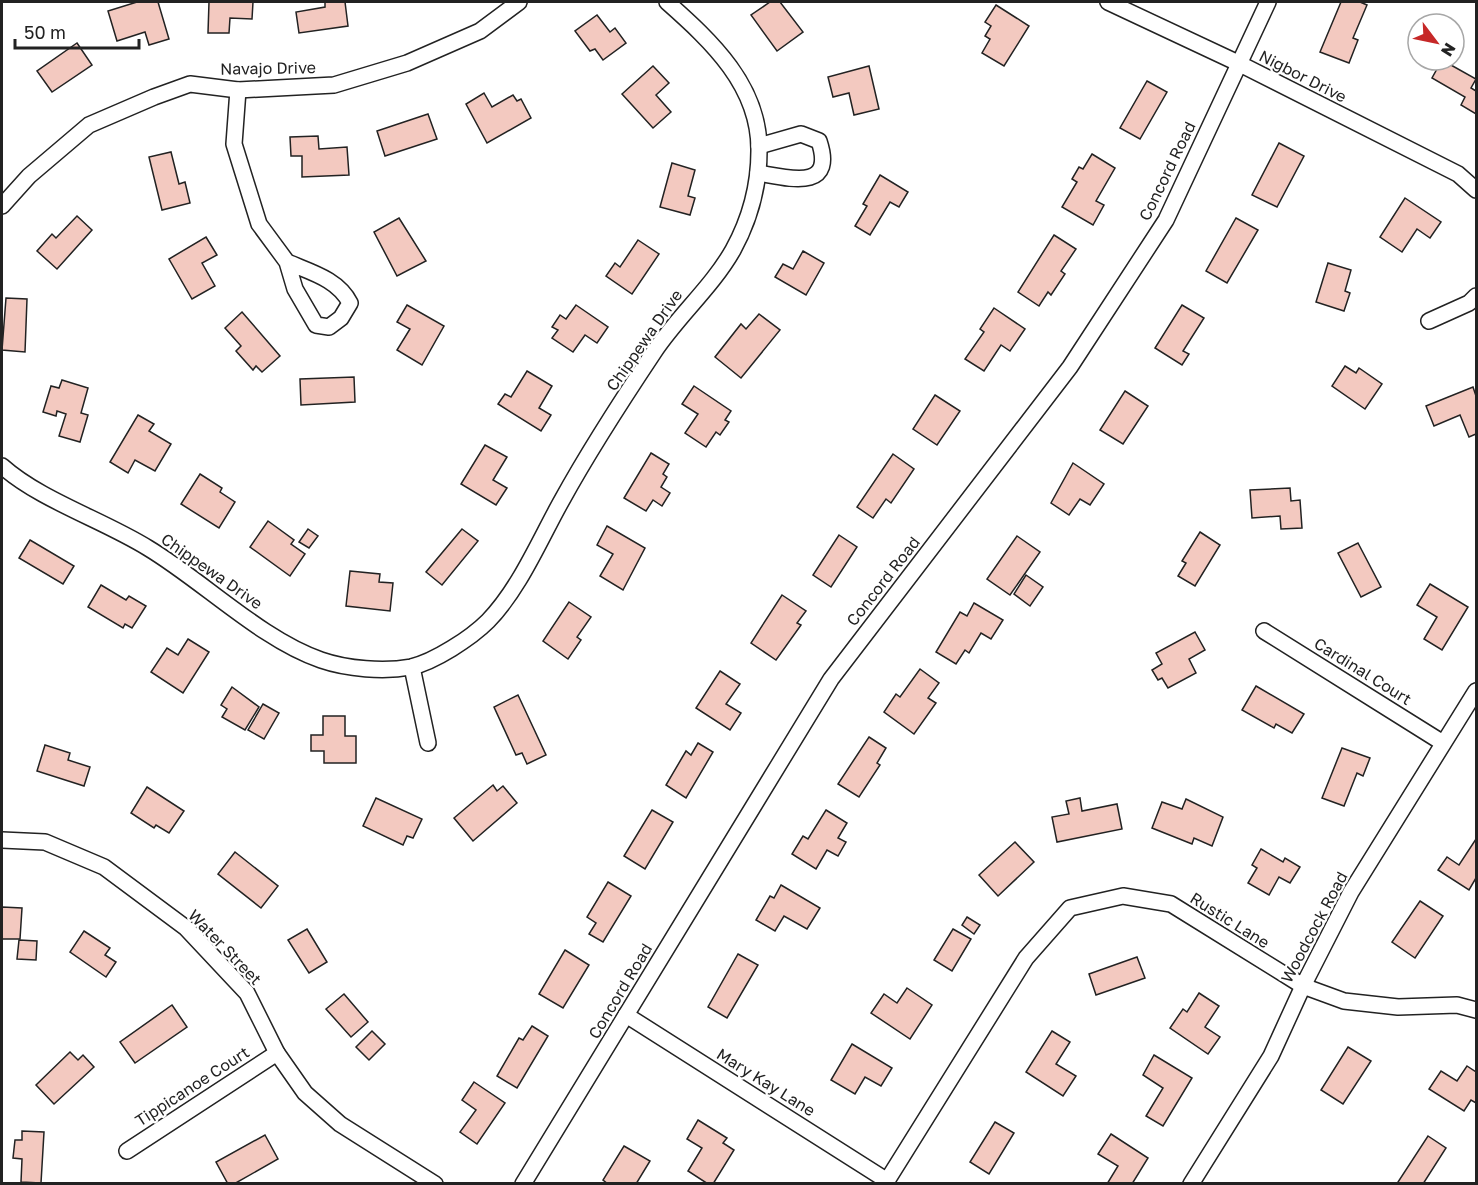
<svg xmlns="http://www.w3.org/2000/svg" width="1478" height="1185" font-family="'Golos Text',sans-serif">
  <style>
    .building { fill: #f3c9c0; stroke: #222; stroke-width: 1.5 }
    .lines { fill: none; stroke-linecap: round; stroke-linejoin: round }
    .minor-casing { stroke: #222; stroke-width: 18 }
    .minor { stroke: #fff; stroke-width: 15 }
    .labels { text-anchor: middle; stroke-width: 4.5; stroke-linejoin: round; paint-order: stroke }
    .street-label { font-size: 16px; fill: #222; stroke: #fff }
  </style>
  <rect width="100%" height="100%" fill="#fff"/>
  <g class="building">
    <path d="M137,2H158L169,39L149,45L145,32L117,41L108,11Z"/>
    <path d="M209,2H253L252,19L230,18L229,33H208Z"/>
    <path d="M325,2H345L348,26L299,33L296,12L325,7Z"/>
    <path d="M770,2H780L803,32L777,51L751,15Z"/>
    <path d="M1341,2H1360L1367,5L1353,38L1358,40L1349,63L1320,52Z"/>
    <path d="M996,5L1029,26L1004,66L982,53L990,39L985,36L991,26L985,22Z"/>
    <path d="M597,15L610,32L615,28L626,43L603,60L595,49L590,51L575,31Z"/>
    <path d="M77,43L92,65L52,92L37,71Z"/>
    <path d="M1442,60L1476,79L1471,88L1476,91V114L1461,105L1465,97L1432,78Z"/>
    <path d="M653,66L669,83L656,95L671,112L653,128L622,94Z"/>
    <path d="M869,66L879,109L854,115L849,93L833,97L828,77Z"/>
    <path d="M1147,81L1167,92L1140,139L1120,128Z"/>
    <path d="M484,93L492,107L513,95L517,101L521,99L531,118L487,143L466,104Z"/>
    <path d="M428,114L437,139L385,156L377,131Z"/>
    <path d="M318,136L319,149L347,147L349,175L302,177V156H291L290,137Z"/>
    <path d="M1279,143L1304,156L1277,207L1252,195Z"/>
    <path d="M171,152L179,184L185,182L190,203L162,210L149,157Z"/>
    <path d="M1092,154L1115,168L1096,201L1104,205L1093,225L1062,207L1077,182L1072,179L1079,167L1083,169Z"/>
    <path d="M672,163L695,170L688,196L695,198L690,215L660,207Z"/>
    <path d="M880,175L908,192L899,207L890,202L870,235L855,226L867,206L863,204Z"/>
    <path d="M1405,198L1441,222L1430,238L1417,229L1402,252L1380,237Z"/>
    <path d="M77,216L92,230L57,269L37,251L52,234L56,238Z"/>
    <path d="M399,218L426,261L397,276L374,232Z"/>
    <path d="M1236,218L1258,230L1227,283L1206,271Z"/>
    <path d="M1054,235L1076,249L1061,271L1065,274L1051,295L1048,292L1039,306L1018,292Z"/>
    <path d="M206,237L217,255L202,263L215,286L192,299L169,259Z"/>
    <path d="M638,240L659,254L632,294L606,276L615,263L620,267Z"/>
    <path d="M803,251L824,263L806,295L775,277L783,264L793,269Z"/>
    <path d="M1328,263L1351,270L1345,291L1350,293L1344,311L1316,302Z"/>
    <path d="M6,298L27,299L25,352L2,350Z"/>
    <path d="M407,305L444,326L422,365L397,350L410,329L397,322Z"/>
    <path d="M576,305L608,327L597,343L585,335L573,352L552,338L558,330L552,327L560,315L566,319Z"/>
    <path d="M1182,305L1204,318L1183,351L1189,354L1182,365L1155,348Z"/>
    <path d="M994,308L1025,329L1010,351L1001,345L984,371L965,359L984,332L980,329Z"/>
    <path d="M242,312L280,356L262,372L256,366L253,370L236,351L241,346L225,328Z"/>
    <path d="M759,314L780,330L741,378L715,357L741,324L746,329Z"/>
    <path d="M1345,366L1356,373L1359,368L1382,384L1365,409L1332,386Z"/>
    <path d="M527,371L552,386L539,408L551,415L541,431L498,404L505,394L511,397Z"/>
    <path d="M354,377L355,402L301,405L300,379Z"/>
    <path d="M62,380L88,388L81,413L88,415L80,442L59,436L66,414L57,411L56,416L43,412L51,386L59,388Z"/>
    <path d="M694,386L731,411L725,420L729,422L720,435L716,432L706,447L685,433L698,414L682,404Z"/>
    <path d="M1473,387L1476,396V434L1469,437L1460,415L1434,426L1426,406Z"/>
    <path d="M1125,391L1148,406L1123,444L1100,430Z"/>
    <path d="M935,395L960,411L937,445L913,429Z"/>
    <path d="M138,415L154,424L149,431L171,444L155,471L135,460L128,473L110,462Z"/>
    <path d="M485,445L507,457L493,480L507,488L496,505L461,484Z"/>
    <path d="M651,453L669,464L663,474L667,477L661,487L670,493L662,506L653,500L646,511L624,498Z"/>
    <path d="M893,454L914,469L891,503L886,499L873,518L857,507Z"/>
    <path d="M1073,463L1104,484L1090,505L1080,499L1069,515L1051,503Z"/>
    <path d="M200,474L222,488L220,492L235,502L219,528L181,504Z"/>
    <path d="M1290,488L1291,501L1300,500L1302,528L1281,529L1280,516L1252,518L1250,490Z"/>
    <path d="M268,521L294,540L291,544L305,554L290,576L250,547Z"/>
    <path d="M607,526L645,548L623,590L600,576L613,554L597,545Z"/>
    <path d="M308,529L318,536L309,548L299,542Z"/>
    <path d="M462,529L478,541L442,585L426,572Z"/>
    <path d="M1200,532L1220,545L1195,586L1178,576L1186,563L1182,561Z"/>
    <path d="M839,535L857,547L831,587L813,575Z"/>
    <path d="M1017,536L1040,552L1010,595L987,579Z"/>
    <path d="M30,540L74,566L63,584L19,558Z"/>
    <path d="M1358,543L1381,587L1361,597L1338,553Z"/>
    <path d="M350,571L380,574L379,582L393,583L390,611L346,606Z"/>
    <path d="M1026,575L1043,587L1030,606L1014,594Z"/>
    <path d="M1430,584L1468,607L1442,650L1424,639L1437,617L1417,605Z"/>
    <path d="M101,585L126,600L129,596L146,606L132,628L125,624L123,628L88,607Z"/>
    <path d="M782,595L806,611L797,623L801,625L776,660L751,643Z"/>
    <path d="M569,602L591,617L577,637L581,640L568,659L543,641Z"/>
    <path d="M974,603L1003,620L991,639L981,633L969,653L965,650L956,664L936,652L960,612L967,616Z"/>
    <path d="M1195,632L1205,650L1189,659L1196,673L1168,688L1162,678L1158,680L1152,670L1162,664L1156,653Z"/>
    <path d="M188,639L209,652L183,693L151,672L167,648L178,655Z"/>
    <path d="M920,669L939,683L928,698L936,703L914,734L884,712L896,694L900,697Z"/>
    <path d="M720,671L740,684L726,704L741,713L730,730L696,708Z"/>
    <path d="M1256,686L1304,714L1292,733L1276,724L1274,728L1242,710Z"/>
    <path d="M232,687L259,707L245,730L222,717L227,709L221,705Z"/>
    <path d="M518,695L546,755L527,764L522,753L516,755L494,707Z"/>
    <path d="M263,704L279,713L264,739L248,730Z"/>
    <path d="M323,716H345V736H356V763H324V751H311V735H323Z"/>
    <path d="M869,737L886,748L877,763L880,765L859,797L838,784Z"/>
    <path d="M698,743L713,752L686,798L666,785L686,751L691,755Z"/>
    <path d="M45,745L70,753L68,760L90,767L84,786L37,771Z"/>
    <path d="M1342,748L1370,758L1363,776L1357,773L1344,806L1322,798Z"/>
    <path d="M493,785L497,791L503,786L517,803L473,841L454,818Z"/>
    <path d="M147,787L184,811L169,833L156,825L154,828L131,813Z"/>
    <path d="M376,798L422,819L413,838L407,836L403,845L363,826Z"/>
    <path d="M1080,798L1082,811L1117,804L1122,829L1057,842L1052,817L1069,814L1066,801Z"/>
    <path d="M1186,799L1223,817L1212,846L1194,838L1192,844L1152,828L1162,802L1182,809Z"/>
    <path d="M652,810L673,822L645,869L624,856Z"/>
    <path d="M826,810L847,823L838,838L846,842L838,856L827,850L816,869L792,854L803,836L808,839Z"/>
    <path d="M1476,839V878L1469,890L1438,870L1447,857L1459,865Z"/>
    <path d="M1015,842L1034,862L998,896L979,875Z"/>
    <path d="M1261,849L1283,862L1285,858L1300,867L1290,883L1279,877L1269,895L1248,883L1257,868L1252,865Z"/>
    <path d="M235,852L278,886L261,908L218,874Z"/>
    <path d="M608,882L631,896L603,942L589,934L596,923L587,917Z"/>
    <path d="M781,885L820,908L807,929L784,916L775,931L756,920L770,896L774,898Z"/>
    <path d="M1420,901L1443,916L1415,958L1392,942Z"/>
    <path d="M2,907L22,908L20,939H2Z"/>
    <path d="M967,917L980,925L974,934L962,925Z"/>
    <path d="M307,929L327,962L309,973L288,940Z"/>
    <path d="M953,929L971,939L952,971L934,960Z"/>
    <path d="M84,931L110,948L105,955L116,962L106,977L70,952Z"/>
    <path d="M19,940L37,941L36,960L17,959Z"/>
    <path d="M565,950L589,965L563,1008L539,994Z"/>
    <path d="M738,954L758,965L727,1018L708,1007Z"/>
    <path d="M1137,957L1145,978L1096,995L1089,974Z"/>
    <path d="M907,988L932,1005L910,1039L871,1013L884,994L897,1003Z"/>
    <path d="M1199,993L1219,1006L1205,1027L1220,1037L1208,1054L1170,1028L1183,1009L1187,1012Z"/>
    <path d="M344,994L368,1022L351,1037L326,1009Z"/>
    <path d="M172,1005L187,1027L135,1063L120,1042Z"/>
    <path d="M532,1026L548,1036L517,1088L497,1076L519,1038L523,1040Z"/>
    <path d="M372,1031L385,1044L369,1060L356,1047Z"/>
    <path d="M1052,1031L1070,1042L1056,1064L1076,1076L1063,1096L1026,1072Z"/>
    <path d="M852,1044L892,1068L881,1086L865,1077L855,1094L831,1080Z"/>
    <path d="M1348,1047L1371,1061L1343,1104L1321,1090Z"/>
    <path d="M70,1052L78,1060L83,1055L94,1067L54,1104L36,1085Z"/>
    <path d="M1154,1055L1192,1078L1163,1126L1146,1116L1163,1088L1143,1075Z"/>
    <path d="M1467,1066L1476,1072V1103L1471,1100L1464,1111L1429,1089L1441,1071L1457,1081Z"/>
    <path d="M474,1082L505,1103L477,1144L460,1132L476,1110L462,1100Z"/>
    <path d="M698,1120L727,1138L723,1143L734,1150L713,1184H708L688,1171L702,1148L687,1139Z"/>
    <path d="M995,1122L1014,1133L989,1174L970,1162Z"/>
    <path d="M22,1131L44,1132L41,1183L21,1182L22,1159L13,1158L15,1140H22Z"/>
    <path d="M1111,1134L1148,1158L1132,1184H1107L1118,1166L1098,1154Z"/>
    <path d="M265,1135L278,1159L234,1184H228L216,1162Z"/>
    <path d="M1428,1136L1446,1148L1423,1184H1401L1398,1182Z"/>
    <path d="M624,1146L650,1161L636,1184H608L603,1180Z"/>
  </g>
  <g class="lines">
    <defs>
      <g id="minor">
        <path d="M1108,2L1238,63L1458,174L1476,190"/>
        <path d="M238,90L234,144L259,224L287,262L295,289L316,325L329,327L341,318L350,303C338,279 310,272 287,262"/>
        <path d="M758,173C788,178 836,192 819,141L801,134L759,146"/>
        <path d="M2,206L29,176L89,125L154,97L190,84L238,90L334,85L407,63L480,31L519,2"/>
        <path d="M1429,321L1469,303L1476,296"/>
        <path d="M2,466C40,500 103,520 148,548C203,581 262,640 321,660C347,669 384,672 411,667C434,662 471,638 488,621C520,588 540,539 562,500C590,449 622,400 654,352C678,316 712,287 733,250C750,219 759,185 759,151C760,86 711,41 667,2"/>
        <path d="M1264,631L1443,743"/>
        <path d="M412,667L428,743"/>
        <path d="M2,840L45,842L104,867L186,928L247,993L277,1053L305,1093L340,1124L435,1184"/>
        <path d="M626,1015L886,1180"/>
        <path d="M127,1151L277,1053"/>
        <path d="M523,1184L831,679L1070,367L1166,220L1268,2"/>
        <path d="M885,1184L1026,958L1070,908L1123,896L1171,904L1303,986L1344,1001L1398,1007L1457,1005L1476,1010"/>
        <path d="M1191,1184L1271,1056L1303,986L1351,892L1476,691"/>
      </g>
    </defs>
    <use href="#minor" class="minor-casing"/>
    <use href="#minor" class="minor"/>
  </g>
  <g class="labels">
    <g class="street-label">
      <text transform="translate(268 68) rotate(-1)" y="6">Navajo Drive</text>
      <text transform="translate(1303 76) rotate(27)" y="6">Nigbor Drive</text>
      <text transform="translate(1167 171) rotate(-64)" y="6">Concord Road</text>
      <text transform="translate(644 340) rotate(-55)" y="6">Chippewa Drive</text>
      <text transform="translate(212 571) rotate(35)" y="6">Chippewa Drive</text>
      <text transform="translate(883 581) rotate(-52)" y="6">Concord Road</text>
      <text transform="translate(1363 671) rotate(32)" y="6">Cardinal Court</text>
      <text transform="translate(1230 920) rotate(32)" y="6">Rustic Lane</text>
      <text transform="translate(1314 927) rotate(-62)" y="6">Woodcock Road</text>
      <text transform="translate(225 947) rotate(46)" y="6">Water Street</text>
      <text transform="translate(620 991) rotate(-59)" y="6">Concord Road</text>
      <text transform="translate(766 1082) rotate(32)" y="6">Mary Kay Lane</text>
      <text transform="translate(192 1086) rotate(-33)" y="6">Tippicanoe Court</text>
    </g>
  </g>
  <rect width="1478" height="1185" fill="none" stroke="#222222" stroke-width="6"/>
  <g transform="translate(1436 42) rotate(122)"><circle r="28" fill="#ffffff" stroke="#a7a7a7" stroke-width="1.5"/>
  <path d="M0-4.5L10 22L0 15L-10 22Z" fill="#c62828"/>
  <text y="-9" font-size="16" font-weight="bold" text-anchor="middle" fill="#222222">N</text>
  </g>
  <path d="M15 39v9h124v-9" fill="none" stroke="#222222" stroke-width="3"/>
  <text x="24" y="39" font-size="18" fill="#222222" stroke="#ffffff" stroke-width="4.5" paint-order="stroke">50 m</text>
</svg>
